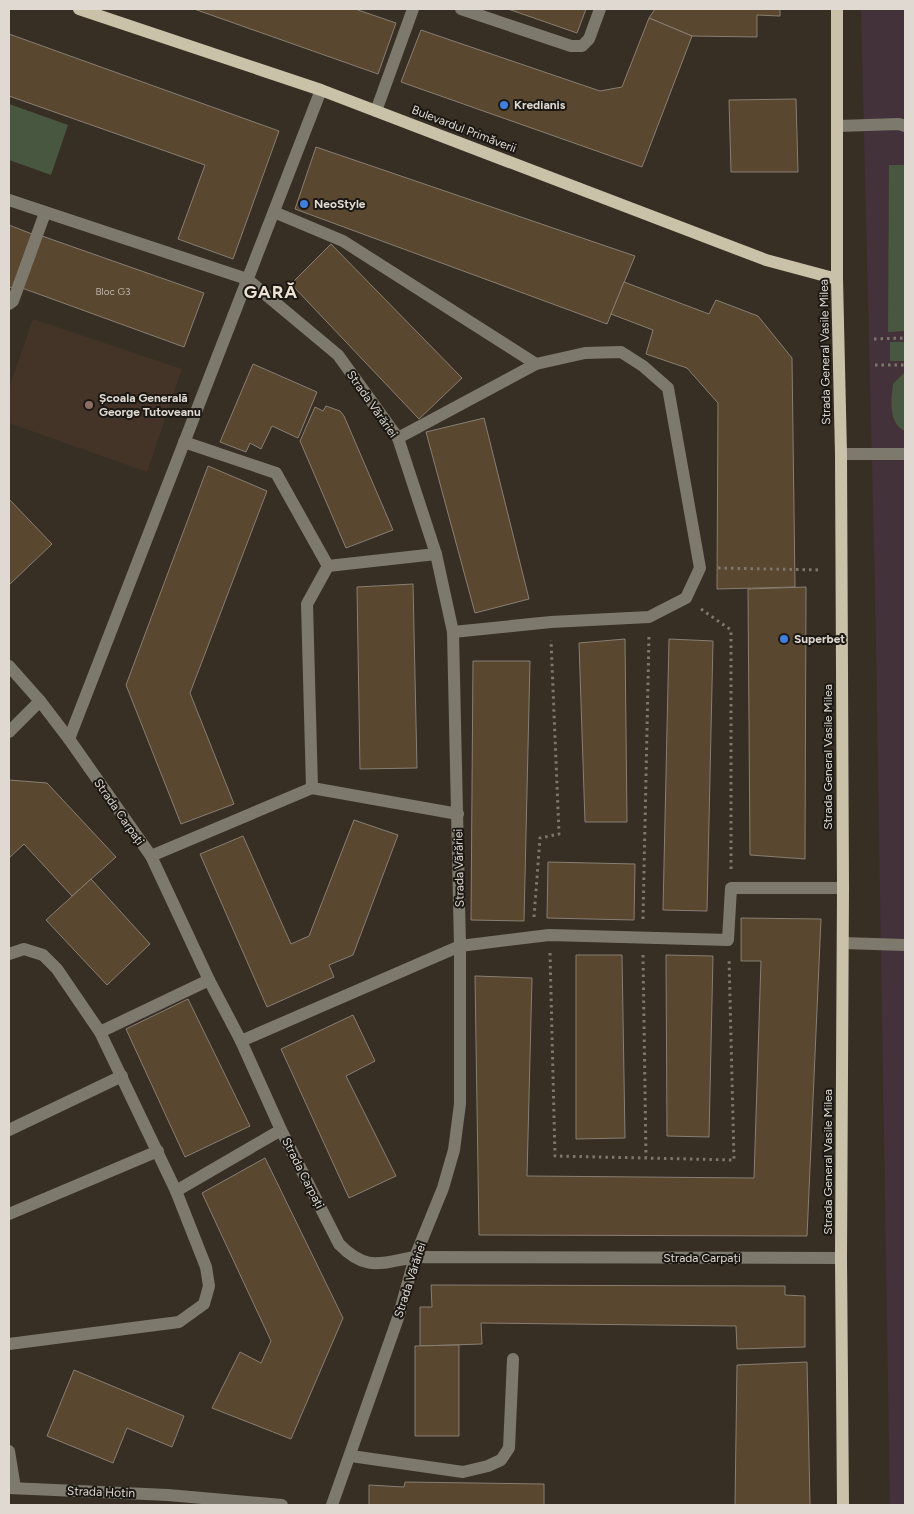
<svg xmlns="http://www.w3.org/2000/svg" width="914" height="1514" font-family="Figtree,sans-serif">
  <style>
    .industrial { fill: #44323a }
    .education { fill: #443428 }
    .green { fill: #485740 }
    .building { fill: #594730; stroke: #887f72 }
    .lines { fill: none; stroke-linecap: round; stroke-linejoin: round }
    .path { stroke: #7e776e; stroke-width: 3; stroke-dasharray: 2.5 4; stroke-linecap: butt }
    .minor { stroke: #7d796c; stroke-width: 12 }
    .major { stroke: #cac2a8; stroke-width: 12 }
    .shop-dot { fill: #3f7fe0; stroke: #1b1813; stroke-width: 2 }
    .education-dot { fill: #8d6e63; stroke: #1b1813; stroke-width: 2 }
    .labels { text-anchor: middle; stroke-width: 4; stroke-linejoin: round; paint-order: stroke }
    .number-label { font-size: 10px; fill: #beb4aa }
    .poi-label { font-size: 12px; font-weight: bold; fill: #dfd9d2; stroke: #1b1813; text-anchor: start }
    .street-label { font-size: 12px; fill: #dfd9d2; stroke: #1b1813 }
    .district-label { font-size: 18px; font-weight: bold; letter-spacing: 1px; fill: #ece1d3; stroke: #1b1813 }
  </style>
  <rect width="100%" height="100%" fill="#372f24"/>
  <path class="industrial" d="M861,9H905V1505H890L875,585Z"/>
  <path class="education" d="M33,319L182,369L147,472L9,423V388Z"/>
  <g class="green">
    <path d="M9,104L68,125L51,175L9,160Z"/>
    <path d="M889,165H905V331L888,332Z"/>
    <rect x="890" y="342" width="15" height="19"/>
    <path d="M905,372V431C888,424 891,399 893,384Z"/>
  </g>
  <g class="building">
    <path d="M194,9H355L396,23L378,74Z"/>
    <path d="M508,9H586L577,33Z"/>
    <path d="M655,9H780V16L757,15V37L692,36L649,18Z"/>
    <path d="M649,18L692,36L642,167L401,82L421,30L600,91L622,87Z"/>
    <path d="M9,34L279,131L233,259L178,239L205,165L9,96Z"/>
    <path d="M796,99L798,172H731L729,100Z"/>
    <path d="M316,147L635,256L607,324L295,209Z"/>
    <path d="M9,225L32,234L13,288L9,287Z"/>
    <path d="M42,236L204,293L184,347L22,288Z"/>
    <path d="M331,244L462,378L419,419L291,284Z"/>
    <path d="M624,282L709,314L716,300L758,316L792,358L795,587L717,589L718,403L687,368L646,354L653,330L611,314Z"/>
    <path d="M253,364L317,392L298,438L272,426L261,449L250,443L246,452L220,442Z"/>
    <path d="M326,406L340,411L344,416L393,530L346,548L300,441L315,407L323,411Z"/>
    <path d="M484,418L529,599L475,613L426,432Z"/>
    <path d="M208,466L267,491L190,693L234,804L181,824L126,685Z"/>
    <path d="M9,499L52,544L9,585Z"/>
    <path d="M413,584L417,768L360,769L357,587Z"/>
    <path d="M806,587L805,859L750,855L748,589Z"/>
    <path d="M625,639L627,822H585L579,643Z"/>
    <path d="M669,639L713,641L707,911L663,910Z"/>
    <path d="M473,661H530L524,921L471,920Z"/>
    <path d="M9,780L47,783L116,857L72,896L24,844L9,858Z"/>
    <path d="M354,820L398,835L353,955L329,965L334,977L267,1007L200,854L243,836L291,944L309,936Z"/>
    <path d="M548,862L635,864L634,920L547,918Z"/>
    <path d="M91,879L150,944L107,985L46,920Z"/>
    <path d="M741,918L821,919L807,1236L479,1235L475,976L532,978L527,1176L754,1178L761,961H741Z"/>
    <path d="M576,955H622L625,1138L576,1139Z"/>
    <path d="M666,955L713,956L709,1137L667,1136Z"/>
    <path d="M188,999L250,1126L185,1157L126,1029Z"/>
    <path d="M353,1015L375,1061L346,1076L396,1176L349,1198L281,1049Z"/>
    <path d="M265,1158L343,1318L291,1439L212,1408L240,1352L261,1363L271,1341L202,1193Z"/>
    <path d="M431,1285L785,1286V1295L805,1296V1347L737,1349L736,1326L481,1323L482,1344L420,1346V1307H432Z"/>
    <path d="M459,1345V1436H415V1346Z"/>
    <path d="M807,1362L810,1505H735L737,1365Z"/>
    <path d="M74,1370L184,1416L172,1447L127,1428L113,1463L47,1436Z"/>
    <path d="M405,1482L544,1484V1505H369V1485L404,1487Z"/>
  </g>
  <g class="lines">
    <g class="path">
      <path d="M874,339L905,338"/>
      <path d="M875,365H905"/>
      <path d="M718,568L822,570"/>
      <path d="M701,609L731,630V869"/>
      <path d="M534,917L540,838L559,834L551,640"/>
      <path d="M643,919L649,635"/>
      <path d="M550,953L555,1156L734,1160L729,958"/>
      <path d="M643,955L646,1157"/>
    </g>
    <g class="minor">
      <path d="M461,9L571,46H582L589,39L600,9"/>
      <path d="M376,111L413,9"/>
      <path d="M838,126L899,124L905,126"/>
      <path d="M9,200L247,279L338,355L398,438L436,554L453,632L460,946V1104L454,1150L443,1188L415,1257L398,1318L332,1505"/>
      <path d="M274,212L343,241L536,364"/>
      <path d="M9,304L13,301L45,213"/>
      <path d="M398,438L536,364L585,353L621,352L643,366L668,388L700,568L686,598L649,617L551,622L453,632"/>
      <path d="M184,442L276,473L328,566L307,604L312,788"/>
      <path d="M841,454H905"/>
      <path d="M328,566L436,554"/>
      <path d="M9,666L40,701L69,739L151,856L209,980L241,1041L281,1130L339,1244C366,1272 380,1263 415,1257L841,1258"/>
      <path d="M9,732L40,701"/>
      <path d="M69,739L321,90"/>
      <path d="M151,856L312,788L458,814"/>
      <path d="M843,943L905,945"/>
      <path d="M9,954L24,949L43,955L57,969L100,1032L176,1191L206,1267L209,1286L204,1304L179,1322L9,1344"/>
      <path d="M100,1032L209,980"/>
      <path d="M241,1041L460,946L549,935L728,940L731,888H843"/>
      <path d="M9,1130L122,1076"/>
      <path d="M176,1191L281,1130"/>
      <path d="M9,1214L158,1151"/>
      <path d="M9,1451L15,1488"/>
      <path d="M351,1456L463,1472L488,1466L501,1460L509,1448L513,1359"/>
      <path d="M9,1488L168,1495L282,1505"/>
    </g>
    <g class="major">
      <path d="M79,9L321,90L766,260L837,279"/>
      <path d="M837,9V279L841,454L843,888L841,1258L843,1505"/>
    </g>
  </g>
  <g class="shop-dot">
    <circle cx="504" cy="105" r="5"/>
    <circle cx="304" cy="204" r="5"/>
    <circle cx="784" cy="639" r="5"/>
  </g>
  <circle class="education-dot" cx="89" cy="405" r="5"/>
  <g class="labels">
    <g class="number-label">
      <text x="113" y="295">Bloc G3</text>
    </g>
    <g class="poi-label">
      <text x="514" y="109">Kredianis</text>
      <text x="314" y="208">NeoStyle</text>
      <text x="99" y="402">Școala Generală<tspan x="99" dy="14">George Tutoveanu</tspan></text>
      <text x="794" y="643">Superbet</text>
    </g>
    <g class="street-label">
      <text transform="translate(464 129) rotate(21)" y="4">Bulevardul Primăverii</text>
      <text transform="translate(825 352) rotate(-91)" y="4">Strada General Vasile Milea</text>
      <text transform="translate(372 404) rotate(55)" y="4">Strada Vărăriei</text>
      <text transform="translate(828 757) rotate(-90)" y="4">Strada General Vasile Milea</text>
      <text transform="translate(119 812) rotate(55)" y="4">Strada Carpați</text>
      <text transform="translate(459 868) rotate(-91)" y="4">Strada Vărăriei</text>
      <text transform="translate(828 1162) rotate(-90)" y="4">Strada General Vasile Milea</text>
      <text transform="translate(303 1173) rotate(63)" y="4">Strada Carpați</text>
      <text x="702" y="1262">Strada Carpați</text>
      <text transform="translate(410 1280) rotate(-72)" y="4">Strada Vărăriei</text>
      <text transform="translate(101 1492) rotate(2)" y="4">Strada Hotin</text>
    </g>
    <g class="district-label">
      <text x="271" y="298">GARĂ</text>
    </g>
  </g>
  <rect width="914" height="1514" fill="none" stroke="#dfd9d2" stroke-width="20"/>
</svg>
